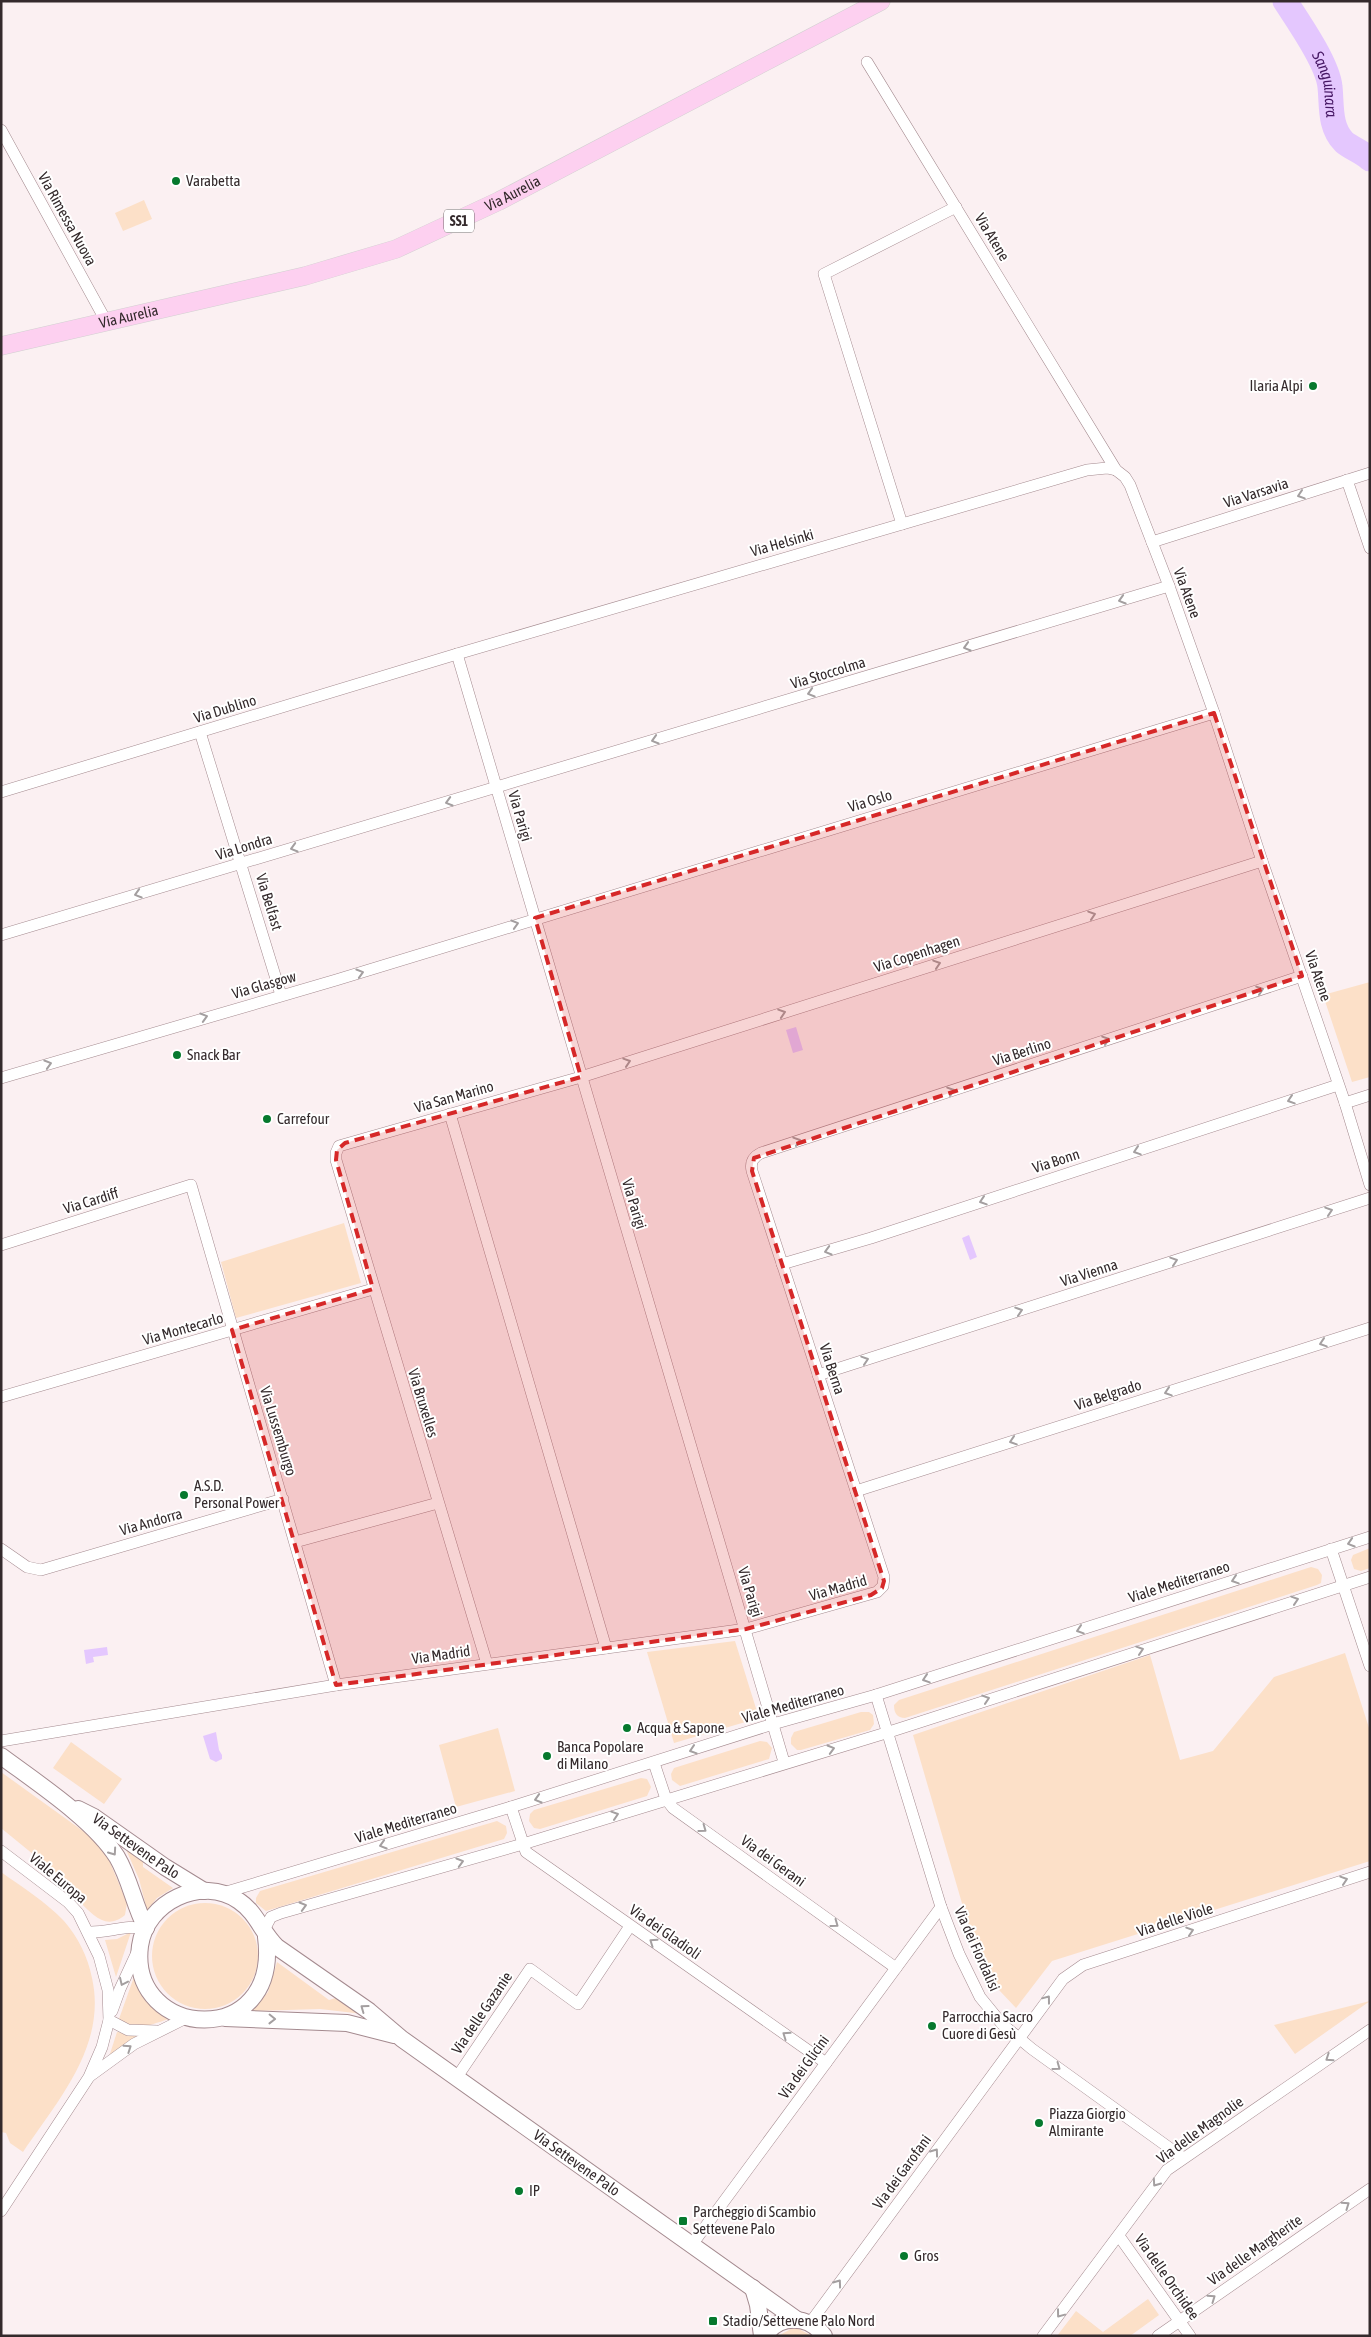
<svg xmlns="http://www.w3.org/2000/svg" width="1371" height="2337" font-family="'Asap Condensed',sans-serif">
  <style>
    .green { fill: #fce0c8 }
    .water { fill: #e4c7fe }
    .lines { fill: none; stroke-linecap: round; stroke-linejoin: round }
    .river { stroke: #e4c7fe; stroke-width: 25 }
    .street-casing { stroke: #a48a8f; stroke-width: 12 }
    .secondary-casing { stroke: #a48a8f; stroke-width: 18 }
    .primary-casing { stroke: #d2d0d1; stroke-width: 19 }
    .street { stroke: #fff; stroke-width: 11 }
    .secondary { stroke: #fff; stroke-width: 16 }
    .primary { stroke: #fdd0f0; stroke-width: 18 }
    .oneway { stroke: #a49fa0 }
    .marked { fill: #d62828; fill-opacity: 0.2; stroke: #d62828; stroke-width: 4; stroke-dasharray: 10 6; stroke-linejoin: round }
    .poi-dot { fill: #06792e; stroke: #fff; stroke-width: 2 }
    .labels { text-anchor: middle; stroke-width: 4; stroke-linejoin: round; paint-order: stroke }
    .shield { fill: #fff; stroke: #716a6b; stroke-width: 1 }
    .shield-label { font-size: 14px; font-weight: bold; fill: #342a2c }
    .poi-label { font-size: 15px; fill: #342a2c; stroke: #fff; text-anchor: start }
    .street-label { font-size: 15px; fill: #342a2c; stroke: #fff }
    .water-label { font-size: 16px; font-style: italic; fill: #461764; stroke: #fff }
  </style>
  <rect width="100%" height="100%" fill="#fbf0f2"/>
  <g class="green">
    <path d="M144,200L152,219L123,231L115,213Z"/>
    <path d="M1370,982V1077L1352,1082L1323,995Z"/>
    <path d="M344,1223L361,1283L236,1318L221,1262Z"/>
    <path d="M1370,1548V1568L1361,1571L1354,1569L1351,1560L1353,1555Z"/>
    <path d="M1311,1567L1318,1569L1322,1575L1321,1583L1317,1585L905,1718C897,1718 894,1713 894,1705L899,1700Z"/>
    <path d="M735,1641L759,1718L674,1743L647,1652Z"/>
    <path d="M1345,1653L1370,1731V1861L1052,1961L1016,2008L982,1972L913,1735L1150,1655L1180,1760L1213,1751L1274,1677Z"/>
    <path d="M861,1712H869L873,1715L874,1724L870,1730L801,1750H797L791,1744V1738L794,1732Z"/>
    <path d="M498,1728L515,1791L456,1807L439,1745Z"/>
    <path d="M760,1741L767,1742L772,1748L769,1759L680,1786L672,1780L671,1774L674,1768Z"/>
    <path d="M71,1742L122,1779L104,1804L53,1768Z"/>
    <path d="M1,1772L101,1844L110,1858L109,1860L127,1903L125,1915C106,1931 93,1915 79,1901C72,1895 65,1889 58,1883L61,1877L1,1828Z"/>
    <path d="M641,1778L647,1779L651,1787L647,1796L540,1829L534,1828L529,1821L530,1814L534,1810Z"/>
    <path d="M497,1821L506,1826L507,1833L504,1839L266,1911L256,1903V1898L260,1891Z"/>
    <path d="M124,1845L143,1858V1867L173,1888L157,1898L147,1910L139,1879Z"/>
    <path d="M1,1872C22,1887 46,1902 64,1921C78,1937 88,1957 92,1978C107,2045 59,2099 23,2152L10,2143L6,2133L1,2132Z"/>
    <circle cx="205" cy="1956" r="53"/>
    <path d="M131,1932L116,1977L105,1940L117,1939Z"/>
    <path d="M277,1962L329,2000L339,1997L363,2014L320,2009L252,2011L268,1992Z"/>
    <path d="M135,1974C141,1994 151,2008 169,2019C149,2025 138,2032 119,2019Z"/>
    <path d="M1370,2001L1295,2054L1274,2025Z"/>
    <path d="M117,2032L145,2035L109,2057Z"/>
    <path d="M1148,2299L1159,2315L1130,2336H1057L1076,2311L1103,2332Z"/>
    <path d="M791,2329H799L812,2336H778Z"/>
  </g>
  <g class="water">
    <path d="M796,1027L803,1050L793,1053L786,1030Z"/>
    <path d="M969,1235L977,1257L970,1260L962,1238Z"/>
    <path d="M107,1647L108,1655L93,1657L94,1662L86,1664L84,1650Z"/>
    <path d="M216,1732L219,1750L222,1755V1759L216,1762L210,1759L203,1736Z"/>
  </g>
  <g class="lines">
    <path class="river" id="s1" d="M1285,1C1298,21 1328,64 1330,87C1332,105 1329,127 1344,142C1351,148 1362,152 1370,159"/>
    <defs>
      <g id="street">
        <path d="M867,62L1116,470L1125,477L1130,485L1169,586L1214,713L1262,861L1345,1103L1370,1185"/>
        <path d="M1,130L106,321"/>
        <path d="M1347,480L1370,548"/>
        <path d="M902,524L824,274L956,207"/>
        <path d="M1152,542L1370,473"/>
        <path d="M457,654L784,1762"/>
        <path d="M200,732L281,995"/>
        <path d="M1,792L457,654L1087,470L1107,468L1116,470"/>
        <path d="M1,935L1169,586"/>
        <path d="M1,1078L336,980L1214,713"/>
        <path d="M1345,1103L1370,1095"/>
        <path d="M450,1114L606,1648"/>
        <path d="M1,1245L191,1185L336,1685"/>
        <path d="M782,1264L871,1238L1338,1085"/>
        <path d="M818,1375L1370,1198"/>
        <path d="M1,1397L373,1289"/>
        <path d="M856,1491L1370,1328"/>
        <path d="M295,1542L438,1503"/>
        <path d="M1,1549L27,1567L41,1570L283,1499"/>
        <path d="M1331,1549L1370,1666"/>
        <path d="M487,1664L336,1160V1153L339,1146L581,1077L1262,861"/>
        <path d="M876,1695L941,1907L959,1954L980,1997L1002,2024L1032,2049L1182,2157"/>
        <path d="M1,1741L336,1685L746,1629L877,1592L883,1586L884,1577L752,1171C750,1162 753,1157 761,1153L1302,976"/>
        <path d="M654,1763L666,1799L673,1808L896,1968"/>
        <path d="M511,1807L526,1852L826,2063"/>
        <path d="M1,1851L68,1902L78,1913L99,1956L108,1990L109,2020L102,2047L89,2077L1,2211"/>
        <path d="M223,1893L511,1807L773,1724L876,1695L1370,1537"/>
        <path d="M264,1930L271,1917L281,1913L523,1844L889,1732L1370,1577"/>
        <path d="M89,1932C108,1933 127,1924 145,1929"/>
        <path d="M112,2011L120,1989L139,1948"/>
        <path d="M109,2020L128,2030L157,2031"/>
        <path d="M90,2076L134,2044L186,2018"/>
        <path d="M457,2077L530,1969L578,2004L630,1926"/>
        <path d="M1119,2236L1190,2336"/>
        <path d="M691,2246L941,1907"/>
        <path d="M810,2323L1063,1979L1083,1965L1370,1872"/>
        <path d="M1043,2336L1167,2170L1370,2030"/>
        <path d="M1158,2336L1370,2189"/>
      </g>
      <g id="secondary">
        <path d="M1,1756C36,1782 94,1820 117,1857C130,1879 134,1905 146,1928"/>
        <path id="s2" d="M78,1809L94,1817L165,1867L204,1891"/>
        <path id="s3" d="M266,1937C281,2051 128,2040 140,1946C146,1902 201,1875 239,1901C257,1913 262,1933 277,1947L369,2011L402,2039L796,2319"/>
        <path d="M225,2018L347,2023L394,2035"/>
        <path d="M753,2288L758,2305L762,2336"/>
        <path d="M765,2336C779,2314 809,2315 824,2336"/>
      </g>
      <g id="primary">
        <path id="s4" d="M1,346L305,276L396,249L499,201L881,1"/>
      </g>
    </defs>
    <use href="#street" class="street-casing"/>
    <use href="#secondary" class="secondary-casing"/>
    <use href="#primary" class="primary-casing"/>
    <use href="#street" class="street"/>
    <use href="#secondary" class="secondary"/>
    <use href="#primary" class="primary"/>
  </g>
  <defs><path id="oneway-chevron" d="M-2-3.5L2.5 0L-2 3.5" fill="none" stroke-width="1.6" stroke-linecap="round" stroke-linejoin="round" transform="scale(1.25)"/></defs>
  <g class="oneway">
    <use href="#oneway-chevron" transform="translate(1301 495) rotate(162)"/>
    <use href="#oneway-chevron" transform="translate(1122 600) rotate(163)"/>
    <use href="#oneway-chevron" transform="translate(967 647) rotate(163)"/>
    <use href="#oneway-chevron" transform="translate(811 693) rotate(163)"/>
    <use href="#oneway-chevron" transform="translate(655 740) rotate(163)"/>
    <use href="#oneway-chevron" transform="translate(449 802) rotate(164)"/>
    <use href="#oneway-chevron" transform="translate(294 848) rotate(164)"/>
    <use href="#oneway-chevron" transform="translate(138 894) rotate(163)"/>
    <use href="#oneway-chevron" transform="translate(1092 915) rotate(-18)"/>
    <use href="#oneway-chevron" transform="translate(515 924) rotate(-17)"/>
    <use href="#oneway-chevron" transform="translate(937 964) rotate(-18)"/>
    <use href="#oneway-chevron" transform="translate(360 973) rotate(-17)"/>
    <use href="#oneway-chevron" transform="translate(1260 990) rotate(-18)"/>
    <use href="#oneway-chevron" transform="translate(782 1013) rotate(-18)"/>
    <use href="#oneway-chevron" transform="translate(204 1017) rotate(-17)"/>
    <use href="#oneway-chevron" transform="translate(1106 1040) rotate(-18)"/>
    <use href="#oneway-chevron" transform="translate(627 1062) rotate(-18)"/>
    <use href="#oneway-chevron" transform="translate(48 1064) rotate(-17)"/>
    <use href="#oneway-chevron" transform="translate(951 1091) rotate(-18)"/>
    <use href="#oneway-chevron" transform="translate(1291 1100) rotate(162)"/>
    <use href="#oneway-chevron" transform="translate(797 1141) rotate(-18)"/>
    <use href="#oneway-chevron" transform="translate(1137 1151) rotate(162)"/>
    <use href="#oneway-chevron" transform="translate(983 1201) rotate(162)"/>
    <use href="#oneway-chevron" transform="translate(1329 1211) rotate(-18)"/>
    <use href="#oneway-chevron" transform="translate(828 1251) rotate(164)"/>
    <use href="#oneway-chevron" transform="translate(1174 1261) rotate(-18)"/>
    <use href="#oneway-chevron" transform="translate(1019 1311) rotate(-18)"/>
    <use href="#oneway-chevron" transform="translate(1323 1343) rotate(162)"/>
    <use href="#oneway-chevron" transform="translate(865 1360) rotate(-18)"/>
    <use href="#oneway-chevron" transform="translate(1168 1392) rotate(162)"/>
    <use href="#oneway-chevron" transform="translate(1013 1441) rotate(162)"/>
    <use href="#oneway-chevron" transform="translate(1351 1543) rotate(163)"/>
    <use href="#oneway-chevron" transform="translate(1235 1580) rotate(162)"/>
    <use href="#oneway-chevron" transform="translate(1295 1600) rotate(-18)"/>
    <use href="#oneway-chevron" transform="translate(1080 1630) rotate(162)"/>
    <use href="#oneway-chevron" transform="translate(1140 1650) rotate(-18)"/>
    <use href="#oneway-chevron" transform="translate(926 1679) rotate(162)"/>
    <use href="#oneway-chevron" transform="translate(986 1699) rotate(-18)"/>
    <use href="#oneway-chevron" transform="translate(831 1749) rotate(-16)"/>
    <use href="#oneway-chevron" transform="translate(693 1750) rotate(162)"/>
    <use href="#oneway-chevron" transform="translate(538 1799) rotate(163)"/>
    <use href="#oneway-chevron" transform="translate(615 1815) rotate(-18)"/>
    <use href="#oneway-chevron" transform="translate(703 1829) rotate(36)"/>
    <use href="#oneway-chevron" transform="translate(383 1845) rotate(163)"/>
    <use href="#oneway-chevron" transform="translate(113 1852) rotate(55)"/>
    <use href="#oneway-chevron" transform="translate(460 1862) rotate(-16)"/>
    <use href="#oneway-chevron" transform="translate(1344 1880) rotate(-18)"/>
    <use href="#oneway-chevron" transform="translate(303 1906) rotate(-16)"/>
    <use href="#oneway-chevron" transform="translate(835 1924) rotate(36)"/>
    <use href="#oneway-chevron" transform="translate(1190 1931) rotate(-18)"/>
    <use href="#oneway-chevron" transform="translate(653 1942) rotate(-145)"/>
    <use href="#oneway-chevron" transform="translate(123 1982) rotate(115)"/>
    <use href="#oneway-chevron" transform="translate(1047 1999) rotate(-53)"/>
    <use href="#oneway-chevron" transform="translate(364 2008) rotate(-144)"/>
    <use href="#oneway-chevron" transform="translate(272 2019) rotate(1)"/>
    <use href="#oneway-chevron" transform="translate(786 2035) rotate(-145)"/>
    <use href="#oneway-chevron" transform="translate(128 2048) rotate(-34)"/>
    <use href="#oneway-chevron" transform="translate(1329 2058) rotate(146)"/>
    <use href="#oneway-chevron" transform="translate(1057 2067) rotate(36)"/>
    <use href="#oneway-chevron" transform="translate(935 2152) rotate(-54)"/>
    <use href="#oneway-chevron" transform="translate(1156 2183) rotate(125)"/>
    <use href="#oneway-chevron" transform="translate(1346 2205) rotate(-35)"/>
    <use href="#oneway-chevron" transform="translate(838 2283) rotate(-54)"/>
    <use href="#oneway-chevron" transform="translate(1212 2298) rotate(-35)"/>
    <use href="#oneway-chevron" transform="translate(1060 2314) rotate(127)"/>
  </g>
  <path class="marked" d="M1214,713L1302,976L754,1158L752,1171L884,1581L882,1588L871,1595L746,1629L336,1685L232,1330L373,1289L336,1160L337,1150L345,1143L581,1077L535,918Z"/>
  <g class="poi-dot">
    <circle cx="176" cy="181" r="5"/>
    <circle cx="1313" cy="386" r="5"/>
    <circle cx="177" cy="1055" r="5"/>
    <circle cx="267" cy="1119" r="5"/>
    <circle cx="184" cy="1495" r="5"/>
    <circle cx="627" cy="1728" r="5"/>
    <circle cx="547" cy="1756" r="5"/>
    <circle cx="932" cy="2026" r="5"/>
    <circle cx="1039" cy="2123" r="5"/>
    <circle cx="519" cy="2191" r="5"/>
    <rect x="678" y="2216" width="10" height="10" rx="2.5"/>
    <circle cx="904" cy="2256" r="5"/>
    <rect x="708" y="2316" width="10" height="10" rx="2.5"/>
  </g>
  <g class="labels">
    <rect class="shield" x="444" y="209.5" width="30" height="23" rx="4"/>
    <g class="shield-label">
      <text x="459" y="226">SS1</text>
    </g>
    <g class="poi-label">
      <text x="186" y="186">Varabetta</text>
      <text x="1303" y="391" text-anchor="end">Ilaria Alpi</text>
      <text x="187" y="1060">Snack Bar</text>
      <text x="277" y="1124">Carrefour</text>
      <text x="194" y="1491">A.S.D.<tspan x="194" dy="17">Personal Power</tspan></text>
      <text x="637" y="1733">Acqua &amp; Sapone</text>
      <text x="557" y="1752">Banca Popolare<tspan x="557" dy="17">di Milano</tspan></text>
      <text x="942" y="2022">Parrocchia Sacro<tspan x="942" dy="17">Cuore di Gesù</tspan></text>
      <text x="1049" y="2119">Piazza Giorgio<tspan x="1049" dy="17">Almirante</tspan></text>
      <text x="529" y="2196">IP</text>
      <text x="693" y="2217">Parcheggio di Scambio<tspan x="693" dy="17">Settevene Palo</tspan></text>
      <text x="914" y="2261">Gros</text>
      <text x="723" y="2326">Stadio/Settevene Palo Nord</text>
    </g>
    <g class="street-label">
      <text dy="5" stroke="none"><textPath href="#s4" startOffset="536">Via Aurelia</textPath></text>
      <text transform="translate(67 219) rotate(61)" y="5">Via Rimessa Nuova</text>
      <text transform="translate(992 237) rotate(59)" y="5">Via Atene</text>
      <text dy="5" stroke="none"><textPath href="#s4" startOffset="131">Via Aurelia</textPath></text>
      <text transform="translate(1256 493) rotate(-18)" y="5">Via Varsavia</text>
      <text transform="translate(782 543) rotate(-16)" y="5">Via Helsinki</text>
      <text transform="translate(1187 593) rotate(70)" y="5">Via Atene</text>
      <text transform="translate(828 673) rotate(-17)" y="5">Via Stoccolma</text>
      <text transform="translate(225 709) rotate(-17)" y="5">Via Dublino</text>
      <text transform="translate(870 801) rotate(-17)" y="5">Via Oslo</text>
      <text transform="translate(520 816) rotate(74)" y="5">Via Parigi</text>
      <text transform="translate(244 847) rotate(-17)" y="5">Via Londra</text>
      <text transform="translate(269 902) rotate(73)" y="5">Via Belfast</text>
      <text transform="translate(917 954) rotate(-18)" y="5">Via Copenhagen</text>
      <text transform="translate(1318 976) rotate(71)" y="5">Via Atene</text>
      <text transform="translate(264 985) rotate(-16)" y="5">Via Glasgow</text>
      <text transform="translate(1022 1052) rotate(-18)" y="5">Via Berlino</text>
      <text transform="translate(454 1097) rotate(-16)" y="5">Via San Marino</text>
      <text transform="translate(1056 1161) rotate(-18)" y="5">Via Bonn</text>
      <text transform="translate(91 1201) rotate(-17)" y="5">Via Cardiff</text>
      <text transform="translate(634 1204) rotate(73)" y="5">Via Parigi</text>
      <text transform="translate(1089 1273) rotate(-18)" y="5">Via Vienna</text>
      <text transform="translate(183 1329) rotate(-16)" y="5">Via Montecarlo</text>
      <text transform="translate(832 1369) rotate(72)" y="5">Via Berna</text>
      <text transform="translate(1108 1395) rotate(-18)" y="5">Via Belgrado</text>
      <text transform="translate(423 1403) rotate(73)" y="5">Via Bruxelles</text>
      <text transform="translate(278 1431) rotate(73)" y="5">Via Lussemburgo</text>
      <text transform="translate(151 1522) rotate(-16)" y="5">Via Andorra</text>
      <text transform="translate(1179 1582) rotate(-18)" y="5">Viale Mediterraneo</text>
      <text transform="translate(838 1588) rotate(-16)" y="5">Via Madrid</text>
      <text transform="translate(750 1592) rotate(73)" y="5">Via Parigi</text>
      <text transform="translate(441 1655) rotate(-8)" y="5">Via Madrid</text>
      <text transform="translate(793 1704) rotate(-16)" y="5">Viale Mediterraneo</text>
      <text transform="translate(406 1823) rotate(-17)" y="5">Viale Mediterraneo</text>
      <text dy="5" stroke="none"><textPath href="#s2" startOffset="69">Via Settevene Palo</textPath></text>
      <text transform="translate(773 1861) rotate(36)" y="5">Via dei Gerani</text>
      <text transform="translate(58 1878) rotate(40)" y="5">Viale Europa</text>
      <text transform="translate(1175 1920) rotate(-18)" y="5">Via delle Viole</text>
      <text transform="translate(665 1932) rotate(35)" y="5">Via dei Gladioli</text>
      <text transform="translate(977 1949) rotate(66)" y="5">Via dei Fiordalisi</text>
      <text transform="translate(482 2013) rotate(-56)" y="5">Via delle Gazanie</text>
      <text transform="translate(804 2067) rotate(-54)" y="5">Via dei Glicini</text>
      <text transform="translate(1200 2130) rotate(-36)" y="5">Via delle Magnolie</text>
      <text dy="5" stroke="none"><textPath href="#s3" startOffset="788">Via Settevene Palo</textPath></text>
      <text transform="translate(902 2172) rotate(-54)" y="5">Via dei Garofani</text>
      <text transform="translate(1255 2250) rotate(-35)" y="5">Via delle Margherite</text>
      <text transform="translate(1167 2277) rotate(55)" y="5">Via delle Orchidee</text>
    </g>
    <g class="water-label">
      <text dy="6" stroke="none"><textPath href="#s1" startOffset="94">Sanguinara</textPath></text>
    </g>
  </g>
  <rect width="1371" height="2337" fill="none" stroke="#342a2c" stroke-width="5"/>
</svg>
